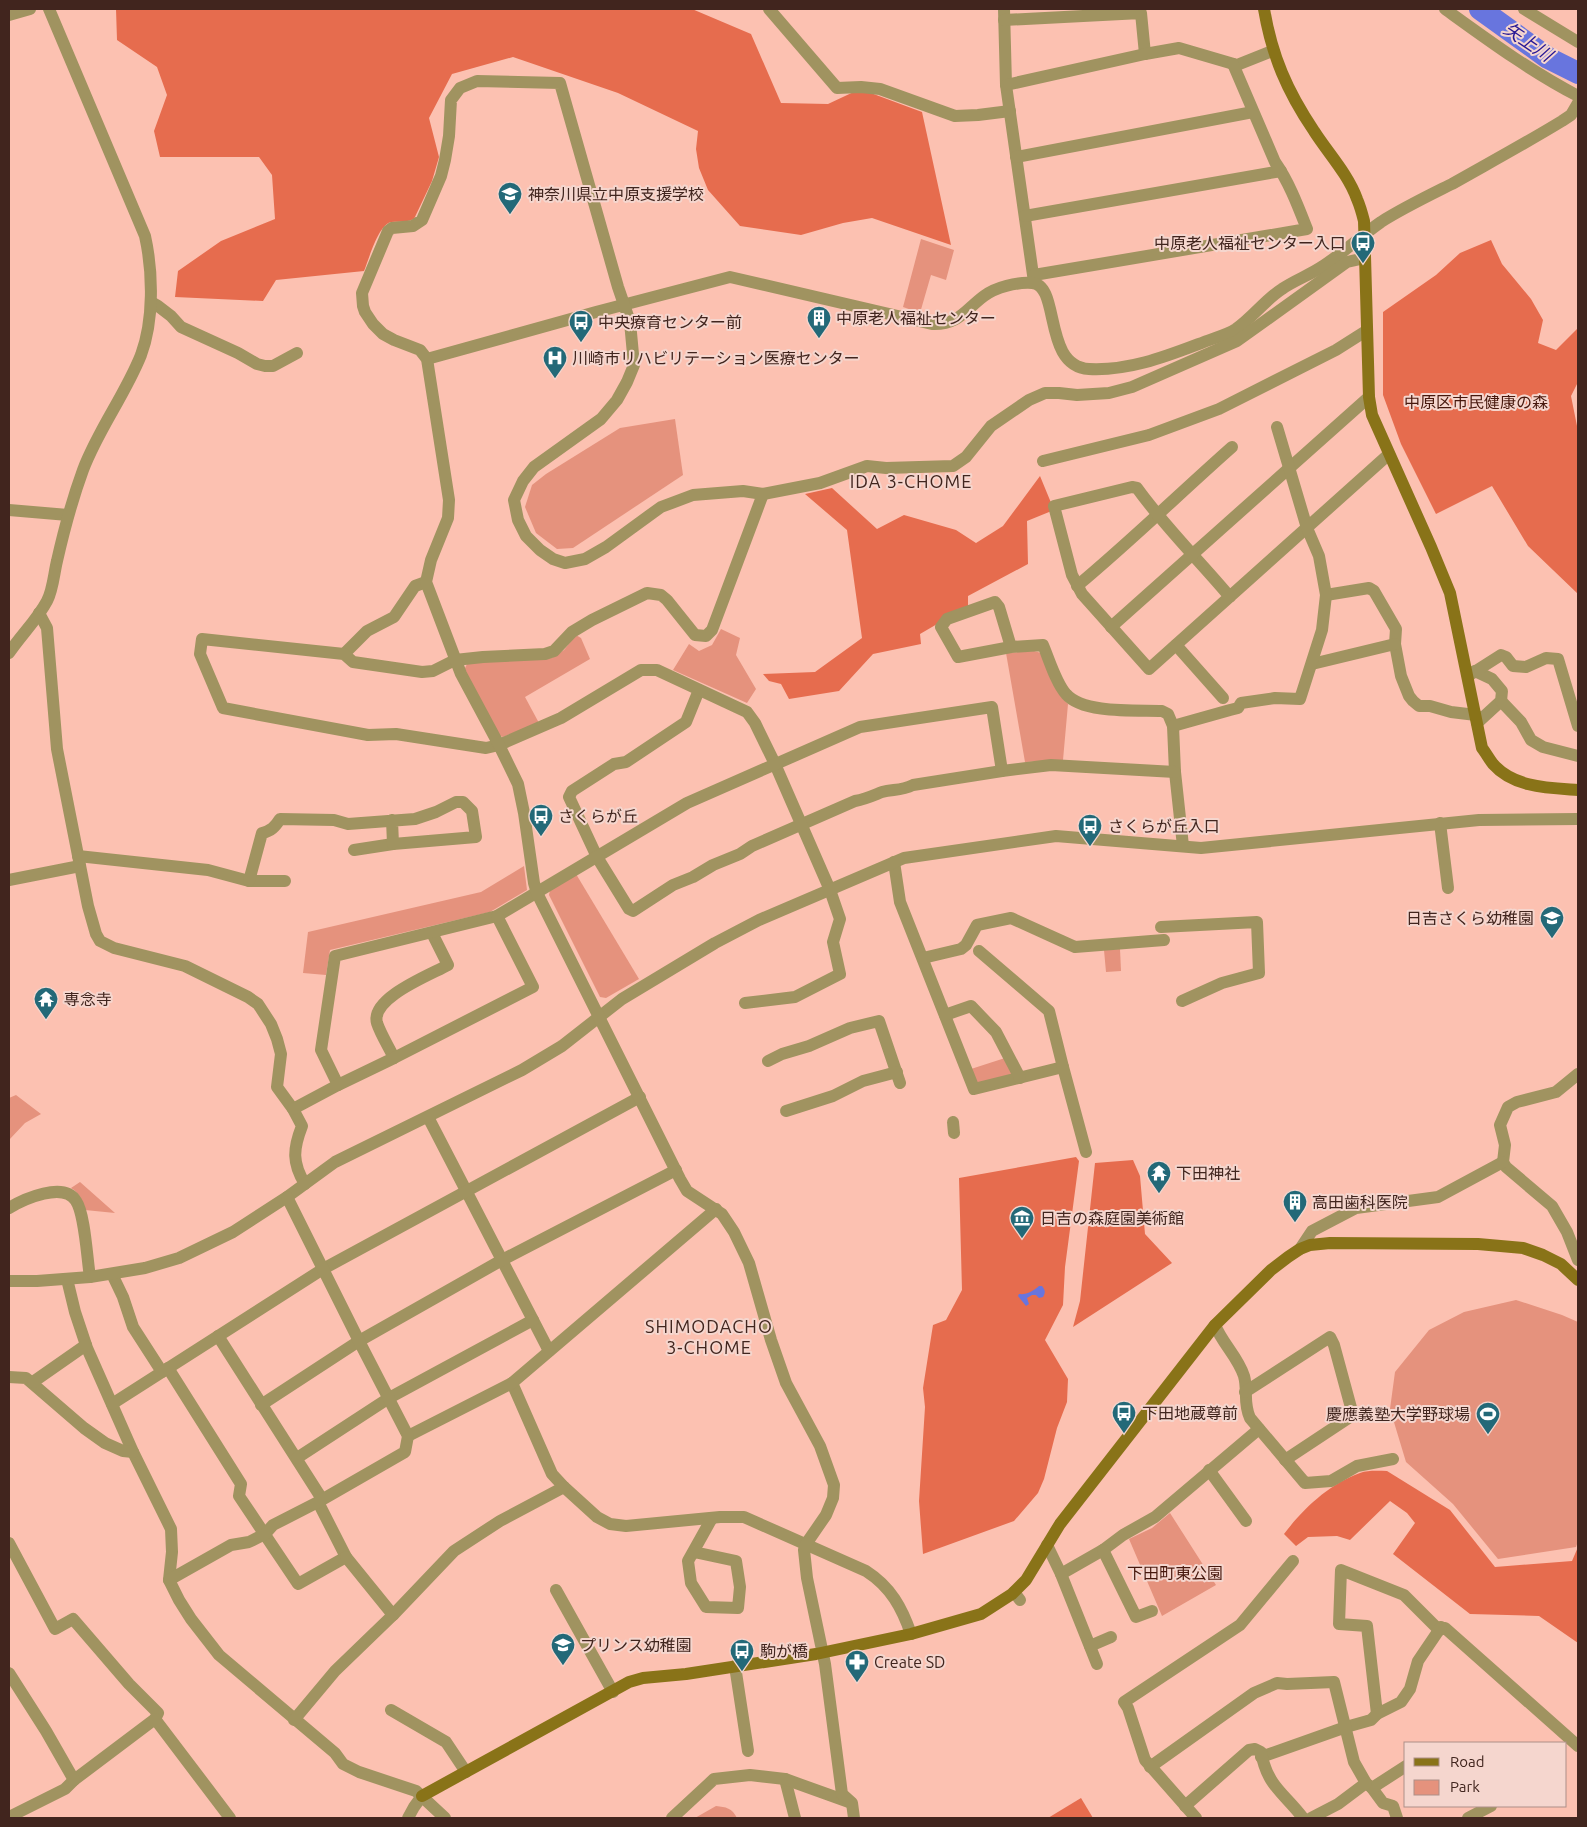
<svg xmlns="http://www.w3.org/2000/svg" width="1587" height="1827" font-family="Ubuntu,'Noto Sans JP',sans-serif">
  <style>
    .green { fill: #e5927d }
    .forest { fill: #e66c4e }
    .water { fill: #6875de }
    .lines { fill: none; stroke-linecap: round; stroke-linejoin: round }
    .river { stroke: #6875de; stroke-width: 22 }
    .street { stroke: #a09360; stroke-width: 12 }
    .secondary { stroke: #897318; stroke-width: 12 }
    .labels { text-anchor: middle; stroke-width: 4; stroke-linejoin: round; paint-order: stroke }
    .poi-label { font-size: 16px; fill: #41251e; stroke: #f5d6ce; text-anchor: start }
    .park-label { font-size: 16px; fill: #47180d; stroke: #f5d6ce }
    .water-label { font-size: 18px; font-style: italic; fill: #261694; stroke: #f5d6ce }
    .neighbourhood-label { font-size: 18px; letter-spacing: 1px; fill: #41251e; stroke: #f5d6ce }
  </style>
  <rect width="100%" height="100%" fill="#fcc1b1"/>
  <g class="green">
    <path d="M921,239L954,250L946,280L931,275L920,313L903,307Z"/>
    <path d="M675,419L683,475L573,548L557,549L536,533L525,507L532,485L546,474L620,428Z"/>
    <path d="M721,629L740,638L736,655L756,689L747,703L673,670L689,644L699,651L712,645Z"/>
    <path d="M576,635L581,638L590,659L525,697L539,723L503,737L497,735L464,670L468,662L552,658L564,650Z"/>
    <path d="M1034,651L1041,653C1048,672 1053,690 1068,704L1063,760L1025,762L1006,653Z"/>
    <path d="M524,866L527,890L490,912L330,950L326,975L303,973L308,932L481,892Z"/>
    <path d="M576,874L639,979L606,998L600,997L549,895L550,890Z"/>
    <path d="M1120,949L1121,971L1106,972L1104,950Z"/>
    <path d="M1005,1058L1013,1070L1010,1077L977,1085L971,1069Z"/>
    <path d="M16,1095L41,1114L25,1123L9,1140V1098Z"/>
    <path d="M80,1182L115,1213L85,1210C82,1200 80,1193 71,1188Z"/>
    <path d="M1516,1300L1562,1315L1578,1322V1541L1576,1547L1498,1559L1453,1504L1406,1462L1390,1409L1395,1372L1429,1330L1464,1312Z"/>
    <path d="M1170,1513L1216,1585L1162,1616L1129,1539L1152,1528Z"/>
    <path d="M716,1806C726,1807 732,1808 737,1818H695Z"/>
  </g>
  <g class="forest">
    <path d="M116,9H692L751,34L781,103L828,104L860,89L922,112L951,245L872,218L843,223L801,235L740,226L708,190L699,168L696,149L698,131L618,93L513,57L452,74L429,118L439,157L432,181L414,219C406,223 399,221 391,222C378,225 369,259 364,271L276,280L263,301L175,297L178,271L221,241L275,219L272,175L259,157H160L154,131L167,95L157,67L117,40Z"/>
    <path d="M1491,240L1502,264L1531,299L1543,320L1538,343L1556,350L1578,328V382L1571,396L1578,431V594L1528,546L1492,486L1436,514L1401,444L1383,395V312L1436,275L1460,253Z"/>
    <path d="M1040,476L1054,510L1027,521L1028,564L968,596V606L920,634L921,644L873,654L839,691L789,699L781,684L769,681L763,674L815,672L862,638L847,530L805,494L832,488L877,529L904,515L956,530L976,543L1003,526Z"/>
    <path d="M1076,1157L1079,1161L1065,1267L1063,1305L1045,1340L1068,1379L1067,1402L1057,1428L1044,1479L1038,1493L1014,1521L923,1554L919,1501L925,1407L923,1388L933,1325L946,1320L962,1290L959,1178Z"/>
    <path d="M1133,1160L1140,1176L1145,1234L1172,1263L1073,1327L1080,1301L1095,1163Z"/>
    <path d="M1387,1471L1450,1510L1495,1567L1572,1561L1578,1547V1643L1539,1616L1470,1614L1393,1554L1415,1523L1407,1513L1390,1501L1350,1540L1337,1536L1308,1537L1296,1546L1284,1534C1303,1509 1329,1484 1360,1473C1368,1470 1379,1471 1387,1471Z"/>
    <path d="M1081,1798L1093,1818H1048Z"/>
  </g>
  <path class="water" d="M1039,1286H1042C1045,1290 1046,1292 1043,1297L1039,1298L1036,1295H1032L1027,1298L1029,1304L1026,1306L1018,1296L1019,1294C1027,1295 1033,1291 1039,1286Z"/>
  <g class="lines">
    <path class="river" d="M1480,9L1548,58L1578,73"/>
    <g class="street">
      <path d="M769,9L837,88L861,87L880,89L955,116L978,115L1010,111"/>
      <path d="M1004,9L1006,85L1034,282"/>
      <path d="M1445,9C1488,40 1530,71 1578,96"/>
      <path d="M1524,9L1578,42"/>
      <path d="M9,15L30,9"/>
      <path d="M1004,20L1141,13L1145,54"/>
      <path d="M1006,85L1145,54L1179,48L1237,65L1272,51"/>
      <path d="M1016,157L1253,112"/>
      <path d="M1025,216L1281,171"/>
      <path d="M1034,275L1307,229C1298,206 1289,182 1275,162L1233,64"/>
      <path d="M151,302L158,306L171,316L181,327L238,353L257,364L265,366H273L297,353"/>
      <path d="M427,359L596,312L730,277L932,324C959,325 965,310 984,296C996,287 1017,282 1032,283C1061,285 1042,366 1089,369C1130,371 1167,356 1204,342C1214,338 1227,335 1236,329C1253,317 1265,300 1282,289C1295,280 1310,275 1323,266C1343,253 1361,236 1381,222C1403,208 1428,196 1452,184C1489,163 1526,143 1562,121L1571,115L1578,103"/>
      <path d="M1043,461L1149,435L1219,409L1336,350L1366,331"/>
      <path d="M9,510L68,515"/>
      <path d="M1077,586C1131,541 1180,493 1232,447"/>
      <path d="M1326,595L1369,588L1374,591L1396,629L1395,644L1401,676L1409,696L1413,701L1419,706H1430L1451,712L1476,715"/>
      <path d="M1230,597C1199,560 1165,527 1137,488L1132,487L1054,506L1072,575L1082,594L1149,669L1388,455"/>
      <path d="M39,613L47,628L57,749L88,906L96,934L100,941L114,948L185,966L248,997L258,1004L271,1024L277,1039L281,1054L277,1087L293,1109L302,1126C293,1149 292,1163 305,1184"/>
      <path d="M1111,627L1369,397"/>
      <path d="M1176,645L1223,698"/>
      <path d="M1011,647L999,607L995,602L947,619L941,627L958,657L1011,647L1043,645C1049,659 1056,683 1066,694C1083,714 1137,710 1162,711L1168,714L1173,726L1175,772L1183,846"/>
      <path d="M9,653C21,635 37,620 47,601C53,590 54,573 57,561C64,530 72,500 83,470C98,430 125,395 141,355C154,320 153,272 145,236L49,9"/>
      <path d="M344,654L367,631L394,617L415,586L426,582"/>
      <path d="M1312,664L1395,644"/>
      <path d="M1475,671L1492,679L1502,691L1501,701L1477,723"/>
      <path d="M1468,676L1501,655L1506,657L1513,666L1526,667L1546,658L1558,659L1578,726"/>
      <path d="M699,690L686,722L626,762L614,764L572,791L569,797L597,857L629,909L633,911L673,885L693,877L713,865L740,854L752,846L855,801C866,799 872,796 882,792C893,789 901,791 913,785L1002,771L1051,765L1175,772"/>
      <path d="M1501,701L1521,722L1531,740L1543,747L1578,756"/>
      <path d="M1173,726L1230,710L1238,708L1241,703L1275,698L1300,699L1322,630L1326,595L1319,556L1307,528L1277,427"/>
      <path d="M1440,823L1448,888"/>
      <path d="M354,850L393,844"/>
      <path d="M78,856L208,870L249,881H285"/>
      <path d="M894,862L900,902L974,1089L1063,1067"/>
      <path d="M9,880L80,866"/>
      <path d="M249,881L262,833C271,831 275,827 280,819L334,820L348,824L415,819L436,812L456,802H463L472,811L476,837L393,844L392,820"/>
      <path d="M1161,927L1257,922L1259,973L1222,983L1182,1001"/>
      <path d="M979,951L1049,1011L1063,1067L1086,1152"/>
      <path d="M923,958L961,949L966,945L977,925L1011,918L1075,947L1164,940"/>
      <path d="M745,1003L795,997L840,974L833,942L840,919L830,890L775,764L755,723L747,712L657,670H641L561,718L499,745L486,748L396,734L368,735L223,708L200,654L202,639L344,654L353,662L422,672L433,671L455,660L483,657L545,654L554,651L572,632L592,620L647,593L661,595L667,600L695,635L706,636L712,630L763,494"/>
      <path d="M945,1015L971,1006L996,1032L1020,1078"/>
      <path d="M394,1058C389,1047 381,1035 377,1023C370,998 430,975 448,965L432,933"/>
      <path d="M768,1061L782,1054L809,1046L850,1028L879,1021L900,1083"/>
      <path d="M1578,1074L1556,1092L1517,1102L1508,1107L1500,1125L1505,1145L1503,1162L1506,1167L1552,1206L1567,1232L1578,1260"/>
      <path d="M338,1085L321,1050L335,956L497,916L687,803L860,727L992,707L1002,771"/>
      <path d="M293,1109L338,1085L394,1058L533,987L497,916"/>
      <path d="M786,1111L833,1096L863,1081L897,1072"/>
      <path d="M428,1117L549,1351"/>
      <path d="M953,1122L954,1133"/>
      <path d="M9,1208C24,1199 64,1181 76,1201C85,1214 87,1259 90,1277"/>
      <path d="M1300,1249L1312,1231L1356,1208L1438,1197L1503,1162"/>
      <path d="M112,1274L123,1297L133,1327L162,1372"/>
      <path d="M67,1279L75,1312L87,1348L133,1452L171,1529L172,1552L169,1580L179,1600L191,1619L219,1655L335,1753L343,1764L359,1772L416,1791L445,1818"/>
      <path d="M9,1281H37L90,1277L145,1268L179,1258L233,1232L287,1197L335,1162L522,1070L562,1046L622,999L715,943L759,920L904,858L1056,836L1201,848L1479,820L1578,819"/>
      <path d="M1215,1325C1222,1343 1238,1357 1244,1376C1248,1390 1243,1403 1250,1418L1305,1483L1331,1481L1357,1466L1393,1459"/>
      <path d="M218,1336L322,1499"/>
      <path d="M168,1368L241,1484L239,1496L298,1584L346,1557L318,1502"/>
      <path d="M9,1377L26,1378L84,1428L105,1443L123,1451L133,1452"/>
      <path d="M33,1382L86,1345"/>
      <path d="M512,1383L552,1474L564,1487L597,1517L610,1524L626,1526L720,1517H744L866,1571C891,1587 902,1608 911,1634"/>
      <path d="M1245,1392L1330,1337L1334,1345L1353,1415L1285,1460"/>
      <path d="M112,1404L323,1269L640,1097"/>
      <path d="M261,1405L359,1341L502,1260L676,1170"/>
      <path d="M408,1436L512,1383L716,1209"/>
      <path d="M297,1458L389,1398L533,1320"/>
      <path d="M1209,1470L1246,1521"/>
      <path d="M9,1543L55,1629L73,1619L129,1684L158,1713L155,1719L74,1780L65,1789L9,1817"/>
      <path d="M1047,1545L1061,1574L1103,1550L1123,1535L1155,1517L1259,1429"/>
      <path d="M1103,1550L1136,1617L1152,1611"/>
      <path d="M694,1552L736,1561L740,1587L738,1608L706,1607L691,1583L688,1561L712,1518"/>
      <path d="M346,1557L393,1615"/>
      <path d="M1061,1574L1097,1664"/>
      <path d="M169,1580L231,1545L249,1542L265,1534L273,1525L318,1502L405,1452L408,1436L359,1341L287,1197"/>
      <path d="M556,1590L613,1692"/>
      <path d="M1014,1592L1020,1600"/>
      <path d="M1090,1646L1111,1637"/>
      <path d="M735,1666L748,1751"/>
      <path d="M9,1673L46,1731L74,1780"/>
      <path d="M391,1710L446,1742L466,1772"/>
      <path d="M1377,1714L1367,1626L1339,1624L1341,1570L1404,1595L1439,1630L1445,1628L1578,1746"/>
      <path d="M155,1719L230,1818"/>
      <path d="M294,1720L335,1671L393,1615L454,1551L500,1521L564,1487"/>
      <path d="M1261,1757L1346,1727L1371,1720L1377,1714L1401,1702L1410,1689L1418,1661L1441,1627"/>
      <path d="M1150,1767L1254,1693L1277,1683L1287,1684L1334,1682L1354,1762L1366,1783L1372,1788L1383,1803L1393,1806L1397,1818"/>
      <path d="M785,1779L795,1818"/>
      <path d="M1372,1788L1406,1766"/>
      <path d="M1185,1806L1249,1750L1255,1749L1261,1752C1267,1786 1284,1793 1303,1818"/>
      <path d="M408,1818L414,1807L422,1796"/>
      <path d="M672,1818L714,1779L750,1775L785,1779L849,1802"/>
      <path d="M854,1818L852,1803L842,1794L825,1664L807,1578L804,1550L806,1544L826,1515L833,1498L834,1485L820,1446L786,1383L771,1340L749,1263L734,1232L722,1214L687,1191L680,1179L537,893L534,883L524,813L518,784L499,745L461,674L426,582L431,560L448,518L449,500L427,359L420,350L394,340L383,334L373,324L365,312L363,306L362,293L388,231L392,228L413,226L422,220L441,176L445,160L449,136L451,100L460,88L477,81L560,83L618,287L630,322L634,365L627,382L617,400L601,419L534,467L523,481L514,500L518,520L526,536L540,550L553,559L565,563L585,559L606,547L661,507L693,495L743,491L763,494L820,483L867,466L886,468L953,466L966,457L991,426L1029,400L1045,393H1059L1077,395L1109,393L1132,387L1237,341L1347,262L1365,258"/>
      <path d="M1196,1818L1145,1760L1128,1708L1124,1702L1240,1625L1293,1561"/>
      <path d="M1311,1818L1338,1804L1366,1783"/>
      <path d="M1468,1818L1491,1806"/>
    </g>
    <g class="secondary">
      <path d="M1264,9C1272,56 1287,91 1314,131C1328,153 1348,174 1357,199C1360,206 1362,213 1364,221L1369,397L1372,415L1431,547L1450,593L1482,748C1486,753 1489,759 1493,764C1514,788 1550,788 1578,790"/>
      <path d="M422,1796L629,1682L643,1678L686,1674L816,1654L911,1634L981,1614L1012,1594L1026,1580L1060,1524L1215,1325L1271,1270L1288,1257L1300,1249L1310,1245L1330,1243L1478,1244L1523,1248L1543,1255L1561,1264L1578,1280"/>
    </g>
  </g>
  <defs>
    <symbol id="school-pin" viewBox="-11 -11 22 30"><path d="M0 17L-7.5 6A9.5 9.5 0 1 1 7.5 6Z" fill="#236978" stroke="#f5d6ce"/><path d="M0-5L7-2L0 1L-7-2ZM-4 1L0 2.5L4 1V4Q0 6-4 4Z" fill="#fff"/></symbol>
    <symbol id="bus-pin" viewBox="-11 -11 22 30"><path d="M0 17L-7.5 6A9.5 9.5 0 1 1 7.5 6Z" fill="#236978" stroke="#f5d6ce"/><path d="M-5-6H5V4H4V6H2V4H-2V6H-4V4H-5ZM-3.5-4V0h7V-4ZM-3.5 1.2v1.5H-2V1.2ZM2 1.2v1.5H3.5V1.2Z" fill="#fff"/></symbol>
    <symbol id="building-pin" viewBox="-11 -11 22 30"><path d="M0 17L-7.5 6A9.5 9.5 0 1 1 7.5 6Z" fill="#236978" stroke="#f5d6ce"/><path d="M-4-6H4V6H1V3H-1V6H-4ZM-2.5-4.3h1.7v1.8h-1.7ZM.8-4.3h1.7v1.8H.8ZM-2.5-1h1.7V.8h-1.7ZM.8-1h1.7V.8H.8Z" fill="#fff"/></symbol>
    <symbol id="hospital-pin" viewBox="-11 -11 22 30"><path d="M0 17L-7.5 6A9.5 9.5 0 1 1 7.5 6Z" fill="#236978" stroke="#f5d6ce"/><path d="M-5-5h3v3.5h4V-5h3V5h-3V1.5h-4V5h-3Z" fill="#fff"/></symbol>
    <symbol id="temple-pin" viewBox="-11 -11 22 30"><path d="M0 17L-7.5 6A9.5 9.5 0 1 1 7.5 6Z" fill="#236978" stroke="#f5d6ce"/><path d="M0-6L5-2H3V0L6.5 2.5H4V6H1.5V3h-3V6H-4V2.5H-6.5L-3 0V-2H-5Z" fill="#fff"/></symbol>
    <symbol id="museum-pin" viewBox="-11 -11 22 30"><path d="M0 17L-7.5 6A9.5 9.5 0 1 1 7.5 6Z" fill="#236978" stroke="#f5d6ce"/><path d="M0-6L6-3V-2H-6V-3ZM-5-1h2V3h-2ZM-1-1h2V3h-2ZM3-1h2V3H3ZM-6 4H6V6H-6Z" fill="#fff"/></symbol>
    <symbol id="stadium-pin" viewBox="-11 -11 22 30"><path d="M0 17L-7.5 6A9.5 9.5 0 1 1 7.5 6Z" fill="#236978" stroke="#f5d6ce"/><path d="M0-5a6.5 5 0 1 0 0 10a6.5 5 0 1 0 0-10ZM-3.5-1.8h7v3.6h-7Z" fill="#fff"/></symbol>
    <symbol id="pharmacy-pin" viewBox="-11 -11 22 30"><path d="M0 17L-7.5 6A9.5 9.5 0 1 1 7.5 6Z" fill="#236978" stroke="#f5d6ce"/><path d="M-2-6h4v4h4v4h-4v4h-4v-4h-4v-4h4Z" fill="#fff"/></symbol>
  </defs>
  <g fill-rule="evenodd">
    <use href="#school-pin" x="496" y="180" width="28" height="38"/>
    <use href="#bus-pin" x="1349" y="229" width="28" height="38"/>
    <use href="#building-pin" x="805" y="304" width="28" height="38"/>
    <use href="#bus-pin" x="567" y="308" width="28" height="38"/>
    <use href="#hospital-pin" x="541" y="344" width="28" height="38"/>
    <use href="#bus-pin" x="527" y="802" width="28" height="38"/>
    <use href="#bus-pin" x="1076" y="812" width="28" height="38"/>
    <use href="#school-pin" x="1538" y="904" width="28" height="38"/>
    <use href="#temple-pin" x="32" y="985" width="28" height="38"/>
    <use href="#temple-pin" x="1145" y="1159" width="28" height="38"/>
    <use href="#building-pin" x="1281" y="1188" width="28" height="38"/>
    <use href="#museum-pin" x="1008" y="1204" width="28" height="38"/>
    <use href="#bus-pin" x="1110" y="1399" width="28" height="38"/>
    <use href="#stadium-pin" x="1474" y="1400" width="28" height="38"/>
    <use href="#school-pin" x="549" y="1631" width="28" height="38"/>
    <use href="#bus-pin" x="728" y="1637" width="28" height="38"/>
    <use href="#pharmacy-pin" x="843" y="1648" width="28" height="38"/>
  </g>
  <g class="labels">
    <g class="poi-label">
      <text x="528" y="200">神奈川県立中原支援学校</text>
      <text x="1346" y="249" text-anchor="end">中原老人福祉センター入口</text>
      <text x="836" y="324">中原老人福祉センター</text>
      <text x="598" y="328">中央療育センター前</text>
      <text x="572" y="364">川崎市リハビリテーション医療センター</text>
      <text x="558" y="822">さくらが丘</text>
      <text x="1108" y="832">さくらが丘入口</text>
      <text x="1534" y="924" text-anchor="end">日吉さくら幼稚園</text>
      <text x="64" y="1005">専念寺</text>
      <text x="1176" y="1179">下田神社</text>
      <text x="1312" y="1208">高田歯科医院</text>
      <text x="1040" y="1224">日吉の森庭園美術館</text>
      <text x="1142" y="1419">下田地蔵尊前</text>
      <text x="1470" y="1420" text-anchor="end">慶應義塾大学野球場</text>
      <text x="580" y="1651">プリンス幼稚園</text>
      <text x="760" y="1657">駒が橋</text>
      <text x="874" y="1668">Create SD</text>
    </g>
    <g class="park-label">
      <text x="1476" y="408">中原区市民健康の森</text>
      <text x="1175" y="1579">下田町東公園</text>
    </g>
    <g class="water-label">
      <text transform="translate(1528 42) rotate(34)" y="6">矢上川</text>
    </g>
    <g class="neighbourhood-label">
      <text x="911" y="488">IDA 3-CHOME</text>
      <text x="709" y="1333">SHIMODACHO<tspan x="709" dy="21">3-CHOME</tspan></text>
    </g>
  </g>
  <rect width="1587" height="1827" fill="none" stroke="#41251e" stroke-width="20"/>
  <rect x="1404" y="1742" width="162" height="65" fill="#f5d6ce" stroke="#ad8f88"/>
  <rect x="1414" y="1758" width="25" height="8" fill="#897318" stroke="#ad8f88"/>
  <text x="1450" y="1767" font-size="15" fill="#41251e">Road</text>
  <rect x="1414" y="1780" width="25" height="15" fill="#e5927d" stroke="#ad8f88"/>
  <text x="1450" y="1792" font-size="15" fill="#41251e">Park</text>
</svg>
